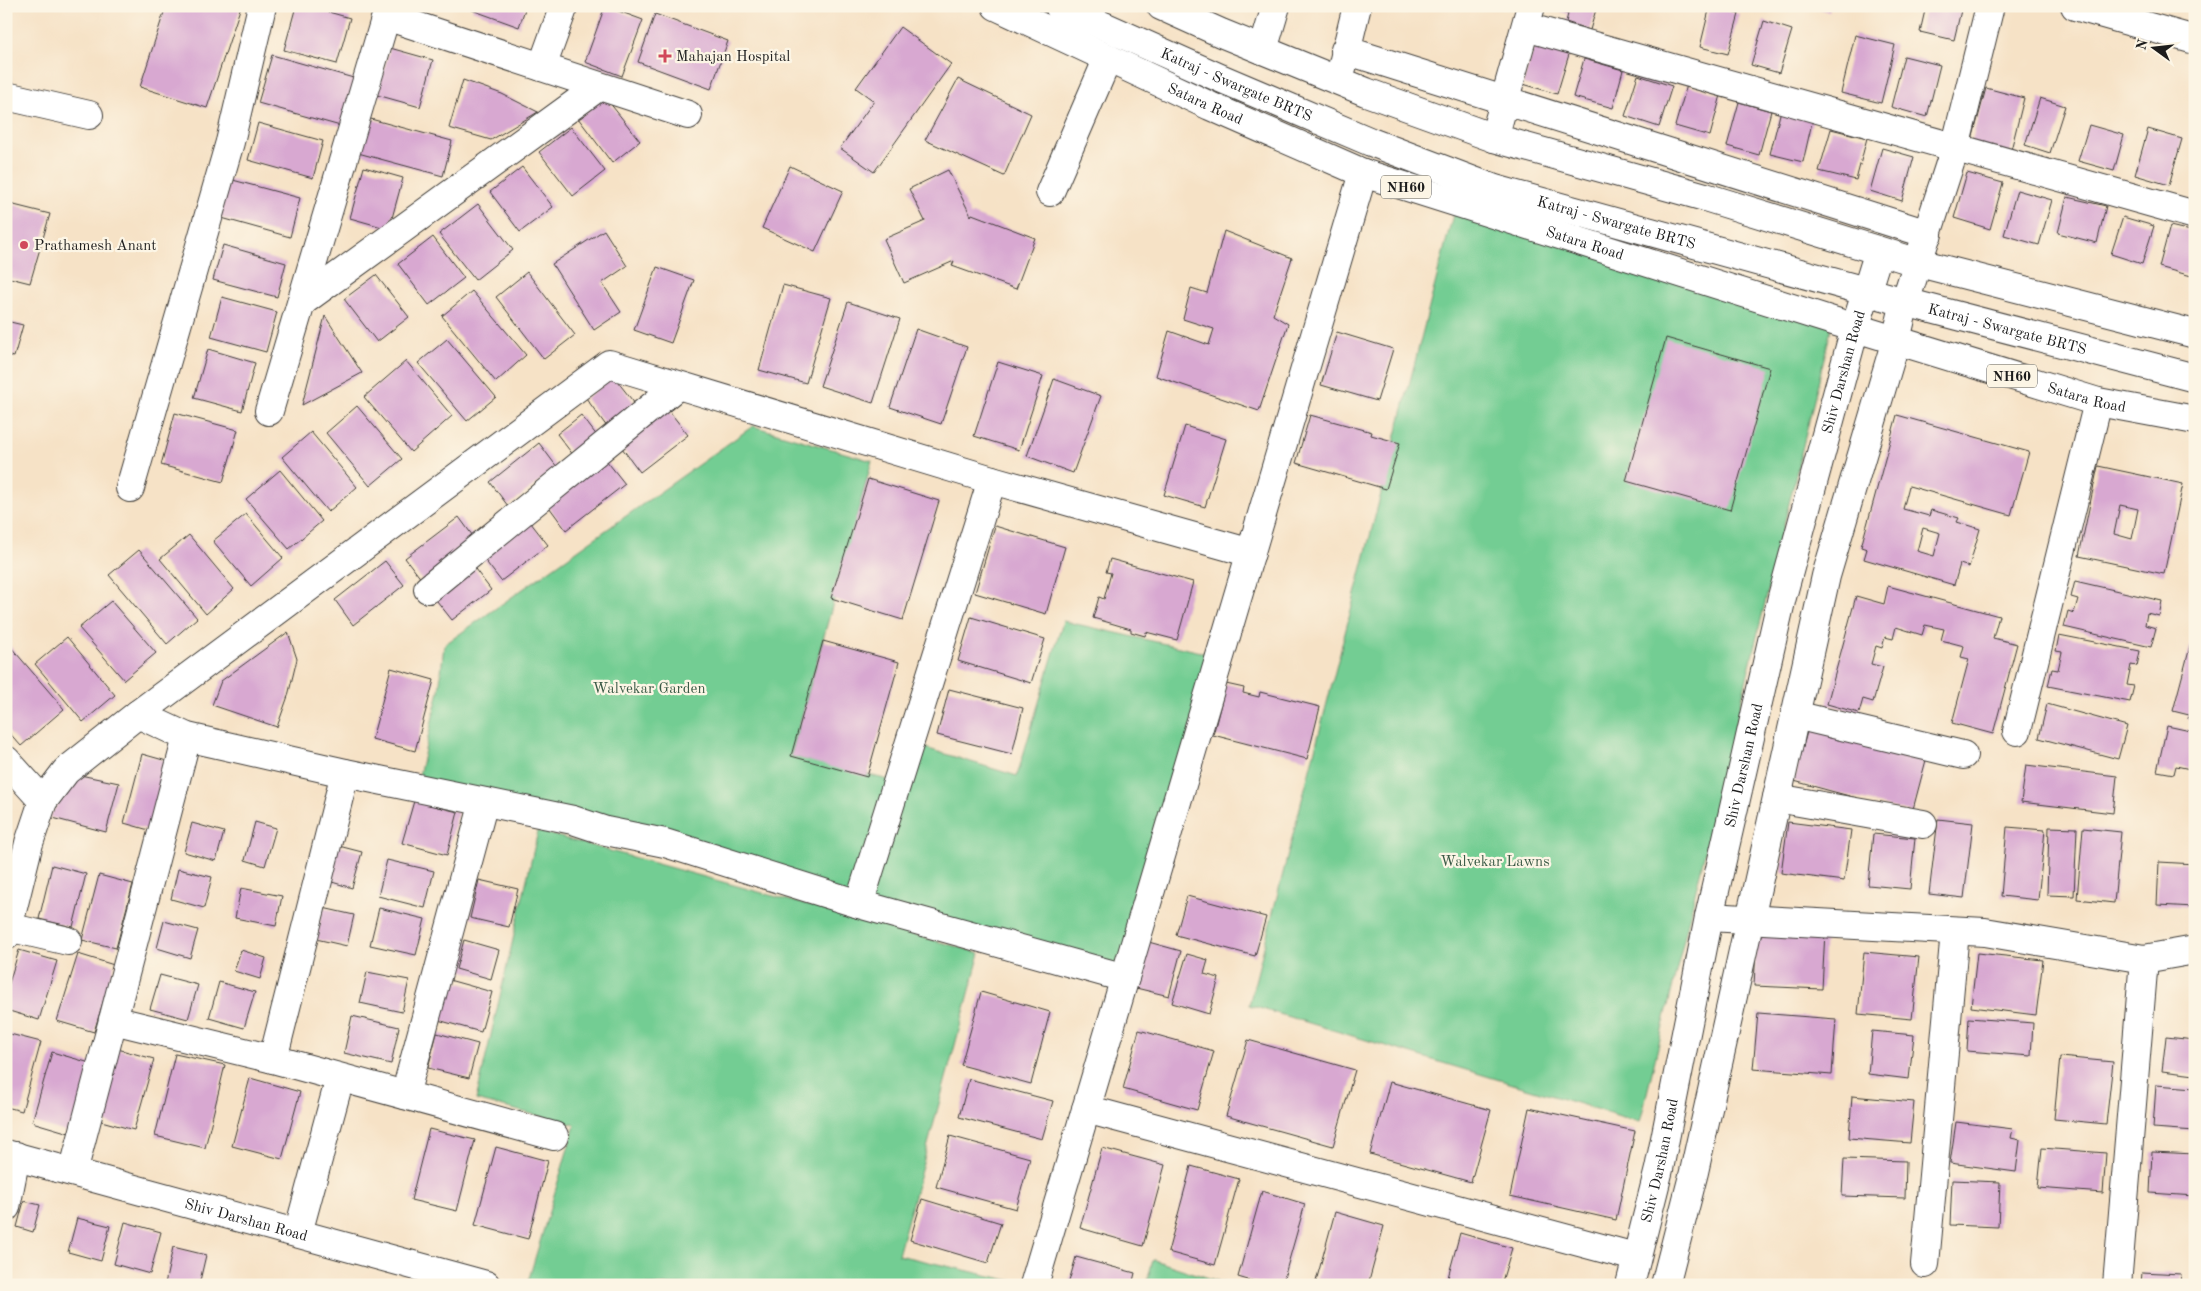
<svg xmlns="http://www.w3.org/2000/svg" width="2201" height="1291" font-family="'Old Standard TT',serif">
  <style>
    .green { fill: #73cd93; stroke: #487458 }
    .building { fill: #d8a8d1; fill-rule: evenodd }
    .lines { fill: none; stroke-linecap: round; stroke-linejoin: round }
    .minor-casing { stroke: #3d3a36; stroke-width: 30 }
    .highway-casing { stroke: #3d3a36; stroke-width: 30 }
    .minor { stroke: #fff; stroke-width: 28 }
    .highway { stroke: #fff; stroke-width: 28 }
    .poi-dot { fill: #d1495b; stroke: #fcf5e5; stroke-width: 2 }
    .labels { text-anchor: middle; stroke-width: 4.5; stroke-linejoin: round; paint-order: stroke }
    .shield { fill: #fcf5e5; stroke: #5f5d58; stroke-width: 1 }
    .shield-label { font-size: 14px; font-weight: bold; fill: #1c1c1c }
    .poi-label { font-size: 15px; fill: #1c1c1c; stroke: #fcf5e5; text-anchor: start }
    .street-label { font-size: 15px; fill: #1c1c1c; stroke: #fcf5e5 }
    .park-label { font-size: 15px; fill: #3a5a46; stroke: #fcf5e5 }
  </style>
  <rect width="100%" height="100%" fill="#fcf5e5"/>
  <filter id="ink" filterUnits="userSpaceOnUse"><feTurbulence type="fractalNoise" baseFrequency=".02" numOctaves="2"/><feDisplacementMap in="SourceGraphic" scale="10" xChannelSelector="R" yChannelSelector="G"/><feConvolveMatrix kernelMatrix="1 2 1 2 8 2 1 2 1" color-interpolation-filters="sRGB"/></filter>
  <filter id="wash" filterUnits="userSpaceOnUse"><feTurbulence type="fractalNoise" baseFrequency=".0096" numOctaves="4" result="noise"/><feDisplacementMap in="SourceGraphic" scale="20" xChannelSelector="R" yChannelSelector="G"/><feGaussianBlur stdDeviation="1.12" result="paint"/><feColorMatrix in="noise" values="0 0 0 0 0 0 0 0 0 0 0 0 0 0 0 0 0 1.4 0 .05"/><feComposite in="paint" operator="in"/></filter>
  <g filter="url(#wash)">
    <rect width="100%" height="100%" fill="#f6e2c6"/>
    <g class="green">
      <path d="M1456,203L1833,321L1640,1122L1249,1005Z"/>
      <path d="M753,426L872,461L791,756L897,782L859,904L416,788L439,691L444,645Z"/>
      <path d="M1063,621L1210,654L1125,978L869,907L909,743L1017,776Z"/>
      <path d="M538,831L980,953L898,1255L1017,1282L1016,1285H527L575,1125L476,1100Z"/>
      <path d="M1153,1260H1154L1230,1285H1146Z"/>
    </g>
    <g id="blocks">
      <g class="building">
        <path d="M166,6H241L207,108L140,87Z"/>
        <path d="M296,6H307L350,18L337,64L284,50Z"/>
        <path d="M474,6H526L519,27L472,10Z"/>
        <path d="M605,6L643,20L622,76L585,62Z"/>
        <path d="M1557,6H1597L1590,30L1566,22L1568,14L1555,10Z"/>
        <path d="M1710,6L1739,14L1728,54L1700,47Z"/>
        <path d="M1811,6H1830L1829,12Z"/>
        <path d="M1926,6H1962L1954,40L1920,32Z"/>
        <path d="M655,14L728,41L711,89L638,62Z"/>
        <path d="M1764,21L1792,30L1779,73L1751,65Z"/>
        <path d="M900,27L951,64L874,172L840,148L874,101L856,88Z"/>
        <path d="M1855,35L1895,45L1881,103L1841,93Z"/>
        <path d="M1536,41L1570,51L1557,94L1523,84Z"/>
        <path d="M390,48L433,60L420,107L377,95Z"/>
        <path d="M272,55L357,79L344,127L258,103Z"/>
        <path d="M1904,56L1940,65L1927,117L1891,107Z"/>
        <path d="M1584,59L1623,70L1613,108L1573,97Z"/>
        <path d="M1638,75L1672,86L1659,127L1625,116Z"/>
        <path d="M958,79L1031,114L1004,176L925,140Z"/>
        <path d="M463,80L502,94L538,112L491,140L449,128Z"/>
        <path d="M1687,85L1721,95L1710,136L1675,126Z"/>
        <path d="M1986,88L2024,98L2010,154L1971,144Z"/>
        <path d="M605,97L640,141L612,163L578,118Z"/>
        <path d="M2040,98L2065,106L2050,153L2025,145Z"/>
        <path d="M1739,102L1771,111L1759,155L1727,146Z"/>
        <path d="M1781,110L1813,118L1803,162L1770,154Z"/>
        <path d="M367,118L452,141L443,176L358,153Z"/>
        <path d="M258,123L323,141L313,178L248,160Z"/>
        <path d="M2089,125L2124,135L2114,171L2078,161Z"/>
        <path d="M571,127L605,171L573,196L539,152Z"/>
        <path d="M1831,129L1867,138L1856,180L1819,171Z"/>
        <path d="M2148,129L2182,139L2169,185L2135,175Z"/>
        <path d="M1882,148L1914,157L1902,201L1870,191Z"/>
        <path d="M790,166L843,191L815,252L762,228Z"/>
        <path d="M364,167L403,178L389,229L350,218Z"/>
        <path d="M522,167L553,207L520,232L490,192Z"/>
        <path d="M948,170L971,216L972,214L1035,238L1016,289L952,266L954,261L904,283L884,239L925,221L909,189Z"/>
        <path d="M1967,173L2003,183L1990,229L1954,218Z"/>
        <path d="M229,179L300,198L290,237L218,217Z"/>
        <path d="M2017,190L2052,200L2039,245L2004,235Z"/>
        <path d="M2067,197L2106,206L2097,243L2058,233Z"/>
        <path d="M6,203L50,214L30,283L6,277Z"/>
        <path d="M478,204L513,250L475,280L439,234Z"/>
        <path d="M2123,217L2154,226L2142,264L2111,254Z"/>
        <path d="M2170,226L2195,232V277L2159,267Z"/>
        <path d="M604,230L627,266L602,283L621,312L594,330L552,264Z"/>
        <path d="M1224,231L1292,258L1273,315L1288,324L1259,411L1156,376L1169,331L1209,345L1214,329L1183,319L1191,288L1207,293Z"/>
        <path d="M433,237L464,278L429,305L398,264Z"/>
        <path d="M223,245L286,263L277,297L213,280Z"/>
        <path d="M657,267L694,280L671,343L634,330Z"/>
        <path d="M527,272L575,335L544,359L496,297Z"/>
        <path d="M376,275L409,317L377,342L344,299Z"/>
        <path d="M783,285L831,298L806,383L759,370Z"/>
        <path d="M472,291L526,355L496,382L442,316Z"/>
        <path d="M222,297L277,312L266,352L211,337Z"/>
        <path d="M848,302L900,319L873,403L820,386Z"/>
        <path d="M325,316L362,373L302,405Z"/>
        <path d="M6,321L23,325L14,357L6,355Z"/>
        <path d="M916,329L967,347L941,424L890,407Z"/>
        <path d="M1337,332L1393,349L1377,401L1321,385Z"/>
        <path d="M1666,338L1770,368L1730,510L1626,481Z"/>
        <path d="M447,339L496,397L467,421L418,363Z"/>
        <path d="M208,349L255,363L242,411L194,398Z"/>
        <path d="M406,361L452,416L411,452L364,397Z"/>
        <path d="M998,362L1043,376L1019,450L974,436Z"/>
        <path d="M614,377L639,409L610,431L586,398Z"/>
        <path d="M1054,379L1101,396L1073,473L1027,456Z"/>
        <path d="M357,406L402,459L370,486L326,433Z"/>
        <path d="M666,407L688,435L640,472L619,444Z"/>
        <path d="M175,413L238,430L223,482L161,465Z"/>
        <path d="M581,415L601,441L577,460L557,434Z"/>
        <path d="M1310,415L1372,432L1371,435L1400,443L1386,489L1296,463Z"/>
        <path d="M1897,415L2029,452L2011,515L1909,486L1903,509L1929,516L1931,510L1959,518L1957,522L1980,529L1969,567L1960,564L1954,585L1864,559L1867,549L1861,547ZM1923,528L1940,533L1934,556L1917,551Z"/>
        <path d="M1185,426L1226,439L1205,507L1164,495Z"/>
        <path d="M311,432L357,487L328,512L282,457Z"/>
        <path d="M539,443L557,467L508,506L490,482Z"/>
        <path d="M602,455L625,484L566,530L544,500Z"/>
        <path d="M2098,466L2183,484L2164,574L2079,556ZM2120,505L2138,509L2132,539L2114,534Z"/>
        <path d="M280,470L322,521L289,549L246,499Z"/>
        <path d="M868,479L939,501L903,620L831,598Z"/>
        <path d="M246,514L283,558L251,586L213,541Z"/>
        <path d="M459,517L478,543L425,584L405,558Z"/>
        <path d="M527,518L548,545L501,581L480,554Z"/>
        <path d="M995,526L1065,547L1046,614L975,593Z"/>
        <path d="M189,535L234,589L206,614L160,559Z"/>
        <path d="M139,550L197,618L167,644L109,575Z"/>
        <path d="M1110,559L1193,582L1177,640L1146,632L1145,636L1131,632V629L1093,618L1099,597L1104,599L1111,573L1106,572Z"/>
        <path d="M385,561L404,585L353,625L335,600Z"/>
        <path d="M472,565L491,590L452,620L433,596Z"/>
        <path d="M2075,581L2162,601L2159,616L2147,613L2145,625L2156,628L2151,647L2064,627L2068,611L2074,613L2078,599L2071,597Z"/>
        <path d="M1888,586L1999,616L1993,638L2017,644L1993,734L1952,723L1969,659L1961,657L1964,646L1941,640L1944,629L1925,625L1922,635L1896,627L1893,639L1885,637L1882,648L1876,646L1871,664L1883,667L1873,702L1863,699L1859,713L1827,704L1856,596L1884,604Z"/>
        <path d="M111,601L156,653L124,680L79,628Z"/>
        <path d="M971,617L1045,639L1031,683L958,661Z"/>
        <path d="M288,632L297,659L288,696L277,727L212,705L221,681Z"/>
        <path d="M2059,635L2140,651L2137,666L2131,665L2127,685L2134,686L2130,702L2048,686L2052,669L2058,670L2062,652L2056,651Z"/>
        <path d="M67,637L115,695L83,722L35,664Z"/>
        <path d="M823,641L899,662L867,777L791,756Z"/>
        <path d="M2191,643L2195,644V721L2188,719L2189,715L2173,711Z"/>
        <path d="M10,646L64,709L21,746L6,729V649Z"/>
        <path d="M391,668L434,680L415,751L372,739Z"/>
        <path d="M1226,684L1244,688L1243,693L1259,697L1260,692L1320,707L1307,759L1213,735Z"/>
        <path d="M949,689L1023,708L1012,754L937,735Z"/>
        <path d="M2047,704L2127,726L2118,759L2039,738Z"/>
        <path d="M2167,726L2195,732V770L2176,766L2174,774L2157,771Z"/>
        <path d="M1808,728L1926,760L1912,813L1794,781Z"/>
        <path d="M142,754L174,763L156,832L124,823Z"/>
        <path d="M2026,765L2117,776L2113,813L2021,802Z"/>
        <path d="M80,775L119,783L106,832L49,817Z"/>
        <path d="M414,801L458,812L447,855L402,843Z"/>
        <path d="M1938,819L1973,823L1964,898L1929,894Z"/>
        <path d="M255,822L276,828L265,866L245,860Z"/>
        <path d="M1788,822L1851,830L1844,881L1781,873Z"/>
        <path d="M192,823L224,832L216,861L184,852Z"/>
        <path d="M2007,827L2045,830L2038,900L2001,896Z"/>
        <path d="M2049,827L2077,828L2074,896L2047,895Z"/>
        <path d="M2083,828L2121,832L2114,903L2077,899Z"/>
        <path d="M1873,834L1915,838L1910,889L1868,885Z"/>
        <path d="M331,844L362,852L352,888L322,879Z"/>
        <path d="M387,860L434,871L425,908L378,896Z"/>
        <path d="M2159,862L2195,864V907L2157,905Z"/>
        <path d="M52,865L86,874L73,927L39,919Z"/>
        <path d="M178,869L212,877L204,908L171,899Z"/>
        <path d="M99,875L133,884L116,948L82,940Z"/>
        <path d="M479,880L518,889L509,927L470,918Z"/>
        <path d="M241,888L282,896L276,926L235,918Z"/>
        <path d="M1187,896L1266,917L1255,956L1176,935Z"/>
        <path d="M323,908L354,915L347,946L316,939Z"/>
        <path d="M379,908L425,919L416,955L370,945Z"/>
        <path d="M164,921L198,930L190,958L157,948Z"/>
        <path d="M1757,928L1825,931L1822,989L1754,986Z"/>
        <path d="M464,940L499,950L491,979L456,969Z"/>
        <path d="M1145,941L1181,951L1169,996L1132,987Z"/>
        <path d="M19,950L57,961L39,1020L6,1010V993Z"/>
        <path d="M241,950L266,958L260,979L234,971Z"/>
        <path d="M1864,952L1919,957L1912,1019L1858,1014Z"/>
        <path d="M1977,953L2043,960L2036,1015L1971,1007Z"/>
        <path d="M78,954L114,965L94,1032L57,1021Z"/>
        <path d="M1187,954L1208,960L1204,974L1219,978L1209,1014L1172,1003Z"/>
        <path d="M367,972L409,980L402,1012L360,1003Z"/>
        <path d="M160,975L198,985L188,1019L150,1009Z"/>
        <path d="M449,980L492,992L481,1032L438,1020Z"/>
        <path d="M219,982L255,992L244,1028L209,1018Z"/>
        <path d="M981,992L1050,1012L1031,1084L961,1065Z"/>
        <path d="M1758,1013L1836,1019L1832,1075L1753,1069Z"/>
        <path d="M352,1016L399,1027L391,1064L344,1053Z"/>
        <path d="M1969,1018L2033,1023L2031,1056L1967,1051Z"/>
        <path d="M1139,1030L1214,1051L1197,1110L1123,1089Z"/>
        <path d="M1872,1031L1914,1035L1909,1079L1868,1074Z"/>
        <path d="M6,1033L41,1042L22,1111L6,1107Z"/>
        <path d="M437,1033L478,1044L469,1078L428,1068Z"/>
        <path d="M2166,1037L2195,1040V1075L2162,1071Z"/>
        <path d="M1248,1040L1355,1070L1333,1146L1226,1116Z"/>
        <path d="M114,1048L154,1059L134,1130L94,1119Z"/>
        <path d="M52,1052L97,1065L76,1135L32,1122Z"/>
        <path d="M175,1054L225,1065L205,1148L155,1136Z"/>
        <path d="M2060,1057L2113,1062L2106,1124L2054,1119Z"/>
        <path d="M250,1078L300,1092L282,1159L232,1146Z"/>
        <path d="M969,1079L1053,1101L1042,1139L959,1117Z"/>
        <path d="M1390,1082L1491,1110L1471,1182L1370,1154Z"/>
        <path d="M2156,1085L2195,1088V1131L2153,1128Z"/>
        <path d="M1852,1096L1914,1102L1910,1143L1849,1138Z"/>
        <path d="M1529,1108L1635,1131L1616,1220L1510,1196Z"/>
        <path d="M1956,1122L2013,1129L2011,1138L2020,1140L2016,1172L1950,1163Z"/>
        <path d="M429,1129L475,1140L457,1211L411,1200Z"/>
        <path d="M950,1136L1030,1158L1016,1209L936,1187Z"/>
        <path d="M496,1147L548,1161L528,1239L475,1225Z"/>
        <path d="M1102,1148L1165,1165L1143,1246L1080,1228Z"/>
        <path d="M2042,1148L2106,1153L2103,1193L2038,1188Z"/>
        <path d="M2152,1152L2195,1154V1196L2150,1193Z"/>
        <path d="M1844,1159L1906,1161L1905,1198L1842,1196Z"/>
        <path d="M1191,1166L1239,1179L1215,1265L1168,1252Z"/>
        <path d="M1952,1180L2000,1182L1998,1227L1950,1225Z"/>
        <path d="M1262,1191L1305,1204L1282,1285H1265L1238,1277Z"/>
        <path d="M922,1199L1001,1223L988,1263L910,1240Z"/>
        <path d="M24,1201L40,1205L33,1232L17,1227Z"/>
        <path d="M1335,1212L1384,1226L1368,1285H1315Z"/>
        <path d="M77,1218L110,1226L101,1261L68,1252Z"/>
        <path d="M125,1222L161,1232L150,1274L114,1264Z"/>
        <path d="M1460,1233L1512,1248L1501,1285H1446Z"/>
        <path d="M173,1247L206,1255L199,1285L165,1284Z"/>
        <path d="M1076,1257L1135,1273L1132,1285H1068Z"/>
        <path d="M2142,1272L2181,1274L2180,1285H2141Z"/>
      </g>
    </g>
  </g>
  <g filter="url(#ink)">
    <use href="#blocks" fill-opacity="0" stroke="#3d3a36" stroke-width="1"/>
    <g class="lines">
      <defs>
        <g id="minor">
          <path id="s1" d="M1059,6L1220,78L1371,142L1495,189L1905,302L2195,378"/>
          <path d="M2075,6L2195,40"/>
          <path d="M1526,27L2195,215"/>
          <path d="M1263,50L1276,6"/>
          <path d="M1345,50L1928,234"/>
          <path d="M542,67L564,6"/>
          <path d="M1342,68L1357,6"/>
          <path d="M6,96L89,115"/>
          <path d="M1494,138L1531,6"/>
          <path d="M1050,192L1108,58"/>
          <path d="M302,302L598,87"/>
          <path d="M269,411L386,16L688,115"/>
          <path d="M130,488L230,142L262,6"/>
          <path d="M428,589L677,386"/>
          <path d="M138,714L187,737L345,773L573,820L606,831L665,843L859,904L1125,978"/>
          <path d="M1795,715L1963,755"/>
          <path d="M2017,731L2098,402"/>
          <path d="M187,737L113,1020L273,1059L554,1136"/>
          <path d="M6,760L43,801"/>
          <path d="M1777,798L1923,824"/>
          <path d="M859,904L992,480"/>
          <path d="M1709,917L1985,932L2144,959L2195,950"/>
          <path d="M8,927L68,941"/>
          <path d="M6,936L29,843L43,801L66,771L138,714L609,364L992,480L1251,553"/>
          <path d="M273,1059L345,773"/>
          <path d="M405,1095L484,802"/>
          <path d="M1086,1109L1635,1257"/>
          <path id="s2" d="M6,1154L486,1285"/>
          <path d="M73,1172L113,1020"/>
          <path d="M6,1207L16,1156"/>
          <path d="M298,1233L340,1078"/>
          <path d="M1925,1264L1955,931"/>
          <path d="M1034,1285L1363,173"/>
          <path id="s3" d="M1630,1285L1659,1169L1709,917L1782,597L1855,328L1879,251"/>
          <path d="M1665,1285L1694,1172L1826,576L1896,340L1905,302L1955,148L1990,6"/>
          <path d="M2117,1285L2144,959"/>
        </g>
        <g id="highway">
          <path id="s4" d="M996,6L1210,106L1363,173L1833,321L2098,402L2195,420"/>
          <path d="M1161,6L1221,33L1366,92L1494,138L1705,197L1919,263L2195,334"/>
        </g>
      </defs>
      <use href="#minor" class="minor-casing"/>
      <use href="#highway" class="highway-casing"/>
      <use href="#minor" class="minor"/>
      <use href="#highway" class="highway"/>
    </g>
  </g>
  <g class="poi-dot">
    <path d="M662.5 48.5h5v5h5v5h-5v5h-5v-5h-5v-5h5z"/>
    <circle cx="24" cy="245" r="5"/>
  </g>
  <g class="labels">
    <g class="shield">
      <rect x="1381" y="175.5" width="50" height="23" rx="4"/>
      <rect x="1987" y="364.5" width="50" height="23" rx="4"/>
    </g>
    <g class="shield-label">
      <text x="1406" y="192">NH60</text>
      <text x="2012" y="381">NH60</text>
    </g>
    <g class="poi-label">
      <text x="676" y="61">Mahajan Hospital</text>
      <text x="34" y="250">Prathamesh Anant</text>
    </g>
    <g class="street-label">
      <text dy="5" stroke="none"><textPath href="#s1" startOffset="194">Katraj - Swargate BRTS</textPath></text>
      <text dy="5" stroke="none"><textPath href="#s4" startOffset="231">Satara Road</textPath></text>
      <text dy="5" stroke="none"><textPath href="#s1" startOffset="599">Katraj - Swargate BRTS</textPath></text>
      <text dy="5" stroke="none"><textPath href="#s4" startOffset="636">Satara Road</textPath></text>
      <text dy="5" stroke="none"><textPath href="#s1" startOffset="1004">Katraj - Swargate BRTS</textPath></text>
      <text dy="5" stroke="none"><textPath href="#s3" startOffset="938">Shiv Darshan Road</textPath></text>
      <text dy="5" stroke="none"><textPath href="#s4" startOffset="1161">Satara Road</textPath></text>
      <text dy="5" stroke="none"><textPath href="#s3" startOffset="532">Shiv Darshan Road</textPath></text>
      <text dy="5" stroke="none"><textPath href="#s3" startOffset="128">Shiv Darshan Road</textPath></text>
      <text dy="5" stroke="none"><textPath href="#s2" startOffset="249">Shiv Darshan Road</textPath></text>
    </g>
    <g class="park-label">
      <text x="649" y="693">Walvekar Garden</text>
      <text x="1495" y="866">Walvekar Lawns</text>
    </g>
  </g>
  <rect width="2201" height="1291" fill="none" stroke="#fcf5e5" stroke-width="25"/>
  <g transform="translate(2154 48) rotate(285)" stroke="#fcf5e5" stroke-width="4" paint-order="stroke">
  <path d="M0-4L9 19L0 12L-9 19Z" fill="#1c1c1c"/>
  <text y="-8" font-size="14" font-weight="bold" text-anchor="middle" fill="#1c1c1c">N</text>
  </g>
</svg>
